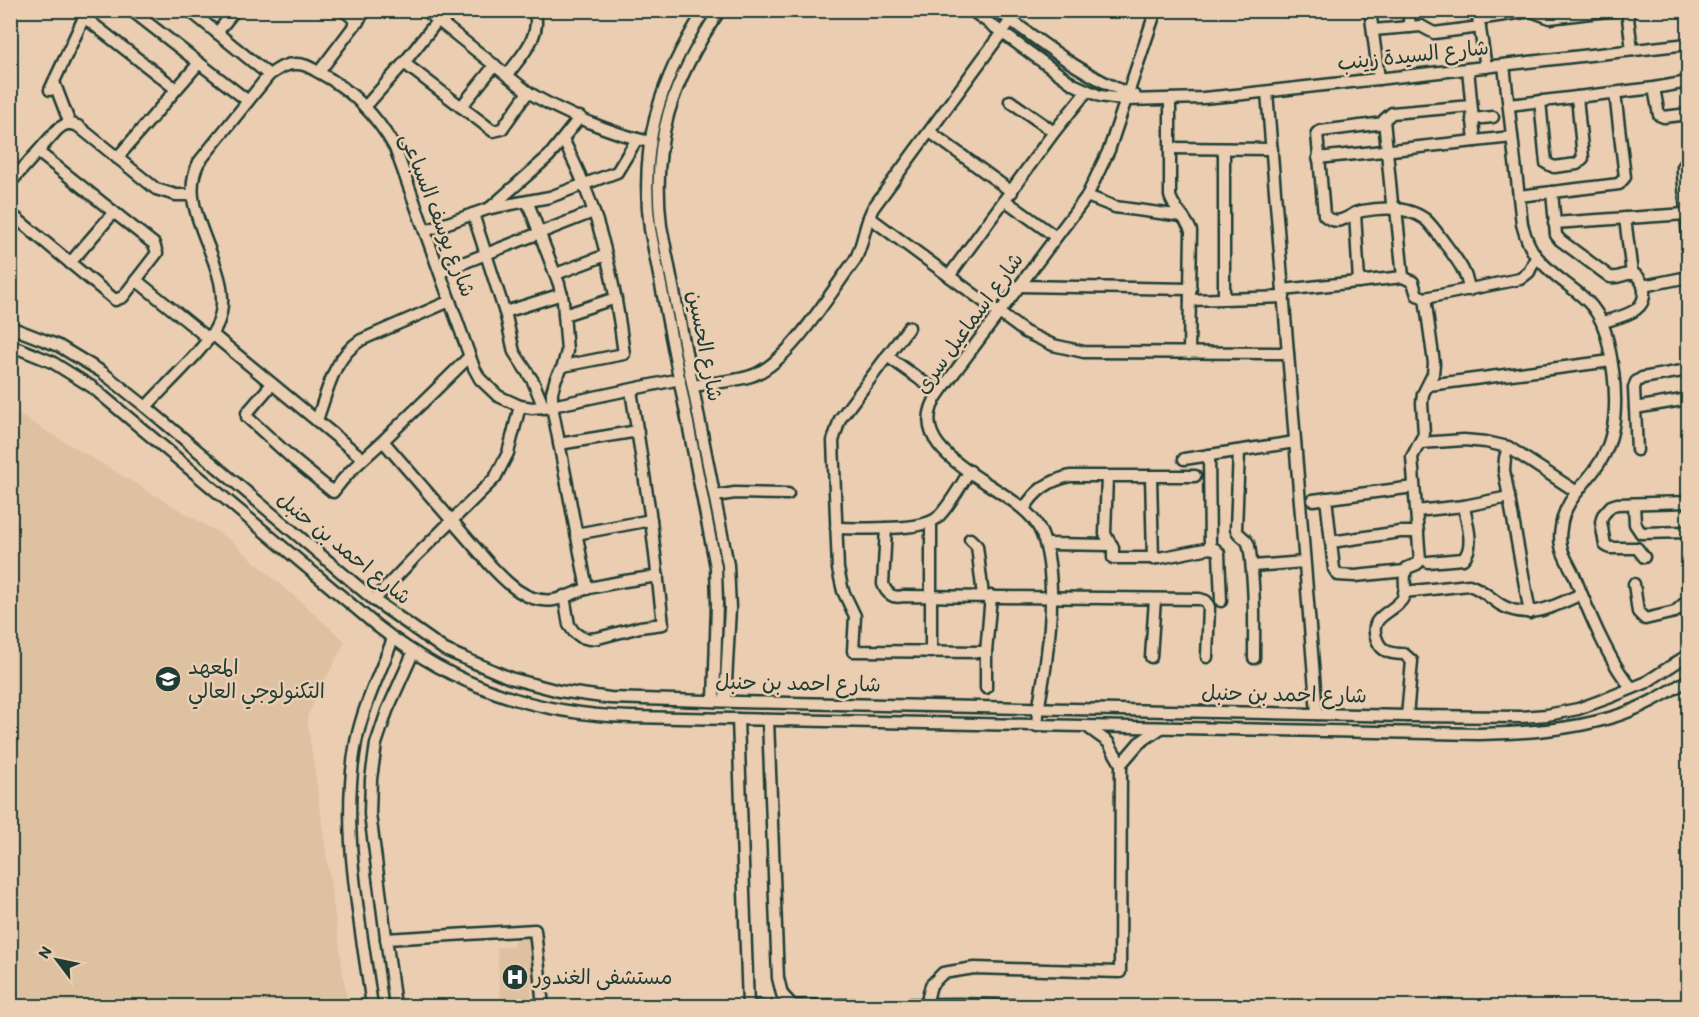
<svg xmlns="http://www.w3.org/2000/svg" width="1699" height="1017" font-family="Itim,'Playpen Sans Arabic',sans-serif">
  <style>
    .built { fill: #dec1a1 }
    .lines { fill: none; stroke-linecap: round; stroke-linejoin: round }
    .minor-casing { stroke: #1f3d34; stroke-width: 15 }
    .minor { stroke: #ebceb2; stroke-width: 10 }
    .labels { text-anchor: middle; stroke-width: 5; stroke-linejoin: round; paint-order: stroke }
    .street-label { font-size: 21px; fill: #1f3d34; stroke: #ebceb2 }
    .poi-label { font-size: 21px; fill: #1f3d34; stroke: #ebceb2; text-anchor: start }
  </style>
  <rect width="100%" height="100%" fill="#ebceb2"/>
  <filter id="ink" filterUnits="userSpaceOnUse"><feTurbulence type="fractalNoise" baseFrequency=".0167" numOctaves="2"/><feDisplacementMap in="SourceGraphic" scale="12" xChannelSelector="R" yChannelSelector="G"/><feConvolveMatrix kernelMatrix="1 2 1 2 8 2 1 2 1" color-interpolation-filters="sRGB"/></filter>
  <g filter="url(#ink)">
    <g class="built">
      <path d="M11,410L229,539L345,641L307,717L344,978L347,1000L342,1006H18L16,1004L11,1006Z"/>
      <path d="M530,937L532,1006H501L497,947L513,946L515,939Z"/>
    </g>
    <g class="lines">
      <defs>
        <g id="minor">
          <path d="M131,10L248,101"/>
          <path d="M189,10L269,75"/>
          <path d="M343,10L358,22"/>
          <path d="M425,10L528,92C560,112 613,134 650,142"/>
          <path d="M705,10C659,80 639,146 650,229L716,567L717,604L714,701"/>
          <path d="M720,10C672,81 651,140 661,226L728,565L730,608L725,701"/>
          <path d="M971,10L1073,84L1100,96L1127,100L1203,98L1235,95L1688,44"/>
          <path d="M997,10C1041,42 1084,77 1135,96"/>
          <path d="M1370,10L1379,79"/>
          <path d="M1408,10L1410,27"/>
          <path d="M1477,10L1486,67"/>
          <path d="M1627,10L1632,50"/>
          <path d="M84,17L176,89"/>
          <path d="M1478,19L1531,11L1550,18L1615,10"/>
          <path d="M1373,30L1421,26L1434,33L1480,27"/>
          <path d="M217,33L235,10"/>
          <path d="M404,63L493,131L502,129L528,92"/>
          <path d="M1504,65L1522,224C1525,236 1529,248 1537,257C1565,292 1597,291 1608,342C1616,379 1622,428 1600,462C1587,483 1563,501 1561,528C1560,533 1560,541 1561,546C1563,556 1570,566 1574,575C1587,608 1609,663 1632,688"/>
          <path d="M1468,69L1475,141"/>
          <path d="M319,72L366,10"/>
          <path d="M508,74C521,56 543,35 534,10"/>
          <path d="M54,82L70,124"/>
          <path d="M1654,88L1659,115L1664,117L1688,114"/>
          <path d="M50,90L87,11"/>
          <path d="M1267,92L1317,714"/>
          <path d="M1170,99V196C1174,210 1186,217 1191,231L1189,353"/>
          <path d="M1010,101L1054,132"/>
          <path d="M1540,101L1546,163L1554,167L1577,164L1583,158L1577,97"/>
          <path d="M1509,105L1654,88L1688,82"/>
          <path d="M365,107L404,63L446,10"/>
          <path d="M461,107L495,65"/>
          <path d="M1472,119L1493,117"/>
          <path d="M1384,123L1321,131L1317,133L1324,215C1339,229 1350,213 1362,211C1383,207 1407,206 1425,219C1433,226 1439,236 1446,245C1456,259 1467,271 1469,290"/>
          <path d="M930,132L1012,192"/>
          <path d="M563,139C570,154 578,169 584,185C606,239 617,297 624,354L563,366"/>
          <path d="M1170,148L1272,149"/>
          <path d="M117,158L199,63"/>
          <path d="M1318,158L1512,137"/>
          <path d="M1688,160L1683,167V174L1688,238"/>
          <path d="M10,183L57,130C64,124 69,122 78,126L156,189L176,195H191"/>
          <path d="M1552,192L1556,235L1560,240L1610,277C1619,279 1626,272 1634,274C1639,276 1641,281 1643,285C1650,312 1623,316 1603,322"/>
          <path d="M1087,196L1115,207L1182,216"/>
          <path d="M1519,196L1619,184L1625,177L1615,93"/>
          <path d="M1006,201L1056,237"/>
          <path d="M528,203L559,284L563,301L567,351L563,366L556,378L552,392V406L587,589"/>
          <path d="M490,208L549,156L580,117"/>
          <path d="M10,213L115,300L123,297L157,253L154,244L38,152"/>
          <path d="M1355,213L1359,282"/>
          <path d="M473,214L506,316L514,352L533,381L544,408"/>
          <path d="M869,217L1025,332L1053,345L1084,352L1288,353"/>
          <path d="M1625,218L1632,274"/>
          <path d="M1554,223L1686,214"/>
          <path d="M425,231L490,208L550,197L617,172L637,139"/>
          <path d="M70,263L114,212"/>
          <path d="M440,272L593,212"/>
          <path d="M556,274L606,255"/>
          <path d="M949,276L1054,132L1087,91"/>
          <path d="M1403,277L1396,208L1392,203L1384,120L1392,113L1471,106"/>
          <path d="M136,280L209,339"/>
          <path d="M1019,286L1191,289"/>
          <path d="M1643,286L1688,277"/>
          <path d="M1283,290L1403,277L1413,282L1417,295L1425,298L1520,279L1529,272L1536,257"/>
          <path d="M1224,298V149"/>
          <path d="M1190,300L1284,297"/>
          <path d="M505,312L562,294"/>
          <path d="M564,315L616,298"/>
          <path d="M10,327L59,346L102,372L146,407L374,600L445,650L510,678L559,691L610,698L738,702L1407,716L1521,717L1547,715L1578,709L1608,698L1645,683L1688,655"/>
          <path d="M909,327L840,419L833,441L838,569L843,591L855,616L853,651L986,652"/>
          <path d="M212,334L362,458"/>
          <path d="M10,345L52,362L92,387L377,626C454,686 533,714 630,717L1479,734C1524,733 1570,730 1613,717C1640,709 1664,695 1688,680"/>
          <path d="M887,356L939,393"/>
          <path d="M272,384L247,413V417L294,460L333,492C351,468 365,458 385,439C414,411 442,384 470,356"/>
          <path d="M1429,385L1611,361"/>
          <path d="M693,386C710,383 742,381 756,374C792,358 830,293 855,260C864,243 864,225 873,208L1011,20"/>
          <path d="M146,407C164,386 209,346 218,323C239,269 172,213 199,162L269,75C277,70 284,64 294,64C304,63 311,68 320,73C352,90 377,116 395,148L474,368L480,379L498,396L520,406L532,408L552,406L680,379"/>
          <path d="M1635,408L1688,399"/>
          <path d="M317,420C328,390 333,358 361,340L450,301"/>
          <path d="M383,441L491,566C507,583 527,604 554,600C566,598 578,591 589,588C612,583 635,579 658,576"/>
          <path d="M1420,443L1464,440L1486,442L1508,447L1577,492"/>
          <path d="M559,444L638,431"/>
          <path d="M1508,447L1505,458L1504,470L1530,613"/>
          <path d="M1637,450L1634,388L1636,382L1642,378L1688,370"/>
          <path d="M1239,451L1236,529C1238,536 1245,537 1248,543C1251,551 1251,563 1252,572C1255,601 1254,629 1254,658"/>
          <path d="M1209,455L1210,548"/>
          <path d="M1184,459L1295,442"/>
          <path d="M1107,476L1105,534L1113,548V558H1159L1210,548L1215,549L1219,553L1221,601"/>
          <path d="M1151,476L1153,559"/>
          <path d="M715,496L735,493L788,494"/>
          <path d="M1326,498L1334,569L1338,575L1355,576L1405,571"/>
          <path d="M1313,500L1414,487"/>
          <path d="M1634,504L1635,524L1641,533L1688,532"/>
          <path d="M1024,509C1035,490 1049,481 1070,476H1195"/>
          <path d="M1416,511L1464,506L1509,497"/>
          <path d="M836,528C858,528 923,532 938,517C950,505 960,486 970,471"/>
          <path d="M886,528L883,584C886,593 893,599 903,596L1200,599L1206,601L1209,607L1207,657"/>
          <path d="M576,534L651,520"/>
          <path d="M970,539L977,546L983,596"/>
          <path d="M1331,542L1400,532H1418"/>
          <path d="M1047,544L1112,545"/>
          <path d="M1644,557L1637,548H1610L1605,545L1601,522L1603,515L1611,506L1617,504L1688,502"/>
          <path d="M1428,562L1463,559C1476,546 1466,522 1464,506"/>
          <path d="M1252,566L1304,562"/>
          <path d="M1634,584L1638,612L1645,619L1675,612L1688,600"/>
          <path d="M1404,592L1469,585C1482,589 1490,598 1501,605C1529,621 1555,606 1581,594"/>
          <path d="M564,596L569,625L574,632L581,637L589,639L598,638L640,627L663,624L651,520L631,390"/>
          <path d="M374,600L414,558L495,478L508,453L520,406"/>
          <path d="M931,652V522"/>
          <path d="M1151,657L1155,599"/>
          <path d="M986,688V652L991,596"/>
          <path d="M1407,716L1412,661L1404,654C1393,654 1382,653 1377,640C1366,614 1397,613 1404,596C1407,586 1402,577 1407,568L1417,564L1420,561L1412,457L1424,434L1422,403L1423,394L1433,374L1434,363L1425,298"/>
          <path d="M738,719L748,1006"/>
          <path d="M768,720L778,978L782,994L792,1005"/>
          <path d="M1037,726C1038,701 1045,678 1047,653C1052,618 1056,553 1036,523C1008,482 896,455 939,393L1087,196L1109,150L1156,10"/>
          <path d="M1121,764L1139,743L1161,728"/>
          <path d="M386,939L535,930L543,1006"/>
          <path d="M928,1004V997L931,985L943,973L974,968L1120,972L1121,764L1108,742L1090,729"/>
          <path d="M372,1006C360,919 340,830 356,742C363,706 380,673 393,639"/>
          <path d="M395,1006L370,814L371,779L376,744L387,711L413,653"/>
          <path d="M755,1006L958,1004L1054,1006"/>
        </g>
      </defs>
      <use href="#minor" class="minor-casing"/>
      <use href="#minor" class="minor"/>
    </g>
  </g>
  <defs>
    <symbol id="university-disc" viewBox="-11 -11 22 22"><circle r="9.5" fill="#1f3d34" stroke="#ebceb2"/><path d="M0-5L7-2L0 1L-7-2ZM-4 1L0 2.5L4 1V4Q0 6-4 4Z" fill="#fff"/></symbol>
    <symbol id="hospital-disc" viewBox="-11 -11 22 22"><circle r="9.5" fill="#1f3d34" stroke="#ebceb2"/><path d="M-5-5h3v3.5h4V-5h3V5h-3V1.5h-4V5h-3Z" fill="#fff"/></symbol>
  </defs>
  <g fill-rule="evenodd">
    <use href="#university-disc" x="153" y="664" width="30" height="30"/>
    <use href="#hospital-disc" x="500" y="962" width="30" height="30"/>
  </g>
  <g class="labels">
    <g class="street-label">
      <text transform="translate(1413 55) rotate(-6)" y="7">شارع السيدة زينب</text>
      <text transform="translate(438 215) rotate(69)" y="7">شارع يوسف السباعى</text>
      <text transform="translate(969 323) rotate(-54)" y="7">شارع اسماعيل سرى</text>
      <text transform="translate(705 346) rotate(79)" y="7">شارع الحسين</text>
      <text transform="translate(344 548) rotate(39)" y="7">شارع احمد بن حنبل</text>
      <text transform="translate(798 683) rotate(1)" y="7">شارع احمد بن حنبل</text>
      <text transform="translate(1284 694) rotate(1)" y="7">شارع احمد بن حنبل</text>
    </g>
    <g class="poi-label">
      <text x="188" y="674">المعهد<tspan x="188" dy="24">التكنولوجي العالي</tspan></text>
      <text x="534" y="984">مستشفى الغندور</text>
    </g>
  </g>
  <rect width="1699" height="1017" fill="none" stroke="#ebceb2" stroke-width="36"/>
  <rect x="18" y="18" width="1663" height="981" fill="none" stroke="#1f3d34" stroke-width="2" filter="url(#ink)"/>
  <g transform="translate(57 960) rotate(302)" stroke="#ebceb2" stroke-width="4.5" paint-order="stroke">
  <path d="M0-4.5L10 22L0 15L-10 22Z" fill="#1f3d34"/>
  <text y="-9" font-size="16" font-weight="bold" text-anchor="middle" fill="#1f3d34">N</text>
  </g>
</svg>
